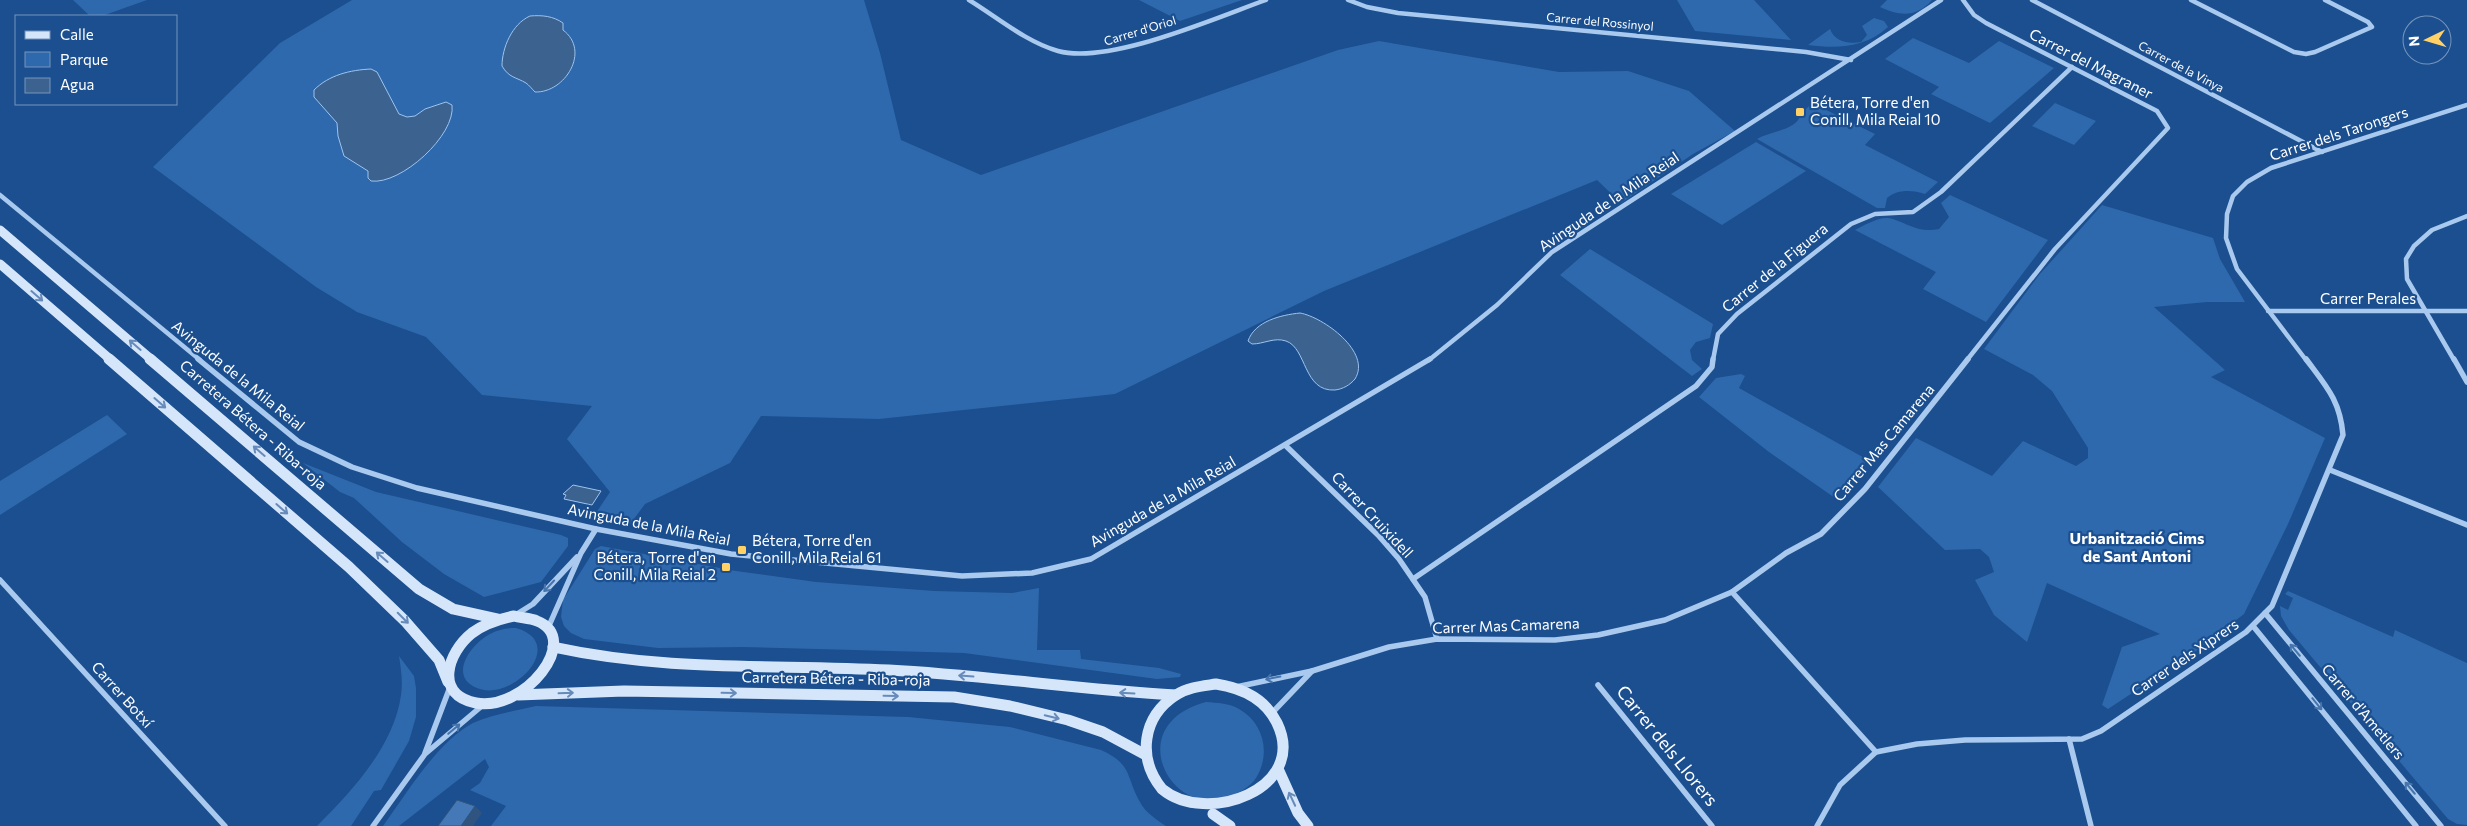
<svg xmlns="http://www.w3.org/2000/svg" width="2467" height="826" font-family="Commissioner,sans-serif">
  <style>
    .green { fill: #2e69ad }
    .water { fill: #3c6290; stroke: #9cc4f0 }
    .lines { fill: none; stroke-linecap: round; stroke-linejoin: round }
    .minor-far1 { stroke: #a9c9ee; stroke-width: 4.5 }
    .minor { stroke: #a9c9ee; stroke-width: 5.5 }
    .secondary-far1 { stroke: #d6e6fa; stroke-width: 9 }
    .secondary { stroke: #d6e6fa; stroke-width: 11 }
    .shaded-wall { fill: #305480 }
    .building { fill: #4478b7; stroke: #305480 }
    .oneway { stroke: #668bba }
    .oneway2 { stroke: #4674ac }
    .poi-dot { fill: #ffd166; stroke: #1b4f8f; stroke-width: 2 }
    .labels { text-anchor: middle; stroke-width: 4.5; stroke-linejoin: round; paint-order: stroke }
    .far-street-label { font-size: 12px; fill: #fff; stroke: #1b4f8f }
    .street-label { font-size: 15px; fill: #fff; stroke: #1b4f8f }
    .poi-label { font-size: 15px; fill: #fff; stroke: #1b4f8f; text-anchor: start }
    .neighbourhood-label { font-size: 16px; font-weight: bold; fill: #fff; stroke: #1b4f8f }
    .near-street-label { font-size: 18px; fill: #fff; stroke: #1b4f8f }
  </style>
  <rect width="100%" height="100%" fill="#1b4f8f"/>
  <g class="green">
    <path d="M73,0H147L102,16H90Z"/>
    <path d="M352,0H864L880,53L901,140L981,175L1338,50L1379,41L1559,72L1628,71L1689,91L1735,131L1693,154L1621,203L1597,180L1324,291L1115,394L879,419L761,416L730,463L645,504L628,527L594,516L610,492L567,439L592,406L482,395L426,337L357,312L316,287L153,167L280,43Z"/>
    <path d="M1139,0H1242L1180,21Z"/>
    <path d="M1677,0H1754L1791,40L1695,31Z"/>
    <path d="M1887,0H1932C1916,18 1900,16 1880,7Z"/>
    <path d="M1874,18L1884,21L1888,27C1865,48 1837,49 1808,45L1830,29C1835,42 1848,44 1861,42L1867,35L1862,26Z"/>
    <path d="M1913,38L1969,63L1999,41L2054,68L1990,123L1931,94L1939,87L1885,59Z"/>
    <path d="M1812,103L1875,134L1865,145L1938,182L1925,194C1912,190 1898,189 1887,198L1885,208H1877L1757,139C1770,131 1798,130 1800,115Z"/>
    <path d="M2055,103L2096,121L2074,145L2032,126Z"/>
    <path d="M1756,142L1806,171L1722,225L1671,194Z"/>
    <path d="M1950,195L2048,240L1986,322L1923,289L1936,272L1855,230C1865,225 1881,215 1893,219C1911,225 1918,233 1939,229L1949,217L1941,203Z"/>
    <path d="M2102,205L2213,238L2220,259L2245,302H2207L2154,307L2225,370L2211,377L2325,438L2288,524L2244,614L2196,651L2108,709L2102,705L2122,647L2160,634L2047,583L2027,642L1994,615L1975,580L1994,572L1989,557L1980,549L1945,550L1878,487L1916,438L1992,476L2023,441L2076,466L2088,458V448L2052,391L2033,375L1984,349L2039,275Z"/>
    <path d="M1590,249L1713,324L1710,338L1696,342L1690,350L1692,360L1702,369L1692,376L1560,275Z"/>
    <path d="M1741,374L1745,376L1739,388L1868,460L1835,498L1769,452L1699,397L1716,378Z"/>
    <path d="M107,415L127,434L0,515V481Z"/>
    <path d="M303,463L376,492L561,535L568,538V546L541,582L484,597L444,574L402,542L354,498L340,492Z"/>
    <path d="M601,546L736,571L816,582L934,591L1012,593L1039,588L1037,650H1080L1081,659L1159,668L1181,674L1180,677L1157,679L964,653L743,647L658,648L584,639L571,633L564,626L561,617L563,600L595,549Z"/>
    <path d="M2288,591L2393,637L2395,630L2467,663V825L2457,824L2448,819L2289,630L2281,616L2280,606L2288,610L2293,598L2285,594Z"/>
    <path d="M516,628C569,643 512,703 477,688C447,676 472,643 490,634C499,629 507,628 516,628Z"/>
    <path d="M399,656L414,676L416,688V717L409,741L381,790L374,791L351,826H317C352,791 394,746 401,695C403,682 401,669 399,656Z"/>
    <path d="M1206,702C1218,703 1229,703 1239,709C1264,723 1271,754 1256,778C1250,787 1240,792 1231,796C1171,822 1120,725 1206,702Z"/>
    <path d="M536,706L908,717L1010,727L1101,750C1133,765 1125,775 1140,802C1145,812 1157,820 1166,826H491L506,806L470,790L480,783L489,767L485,759L399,826H383C407,793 437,742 473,723C492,714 516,711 536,706Z"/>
  </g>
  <g class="water">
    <path d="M530,16C542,15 553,16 563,23V30C591,51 565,93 535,92C532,89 529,85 526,83C516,77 509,78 502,66C502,48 512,24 530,16Z"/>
    <path d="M371,69L377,72L399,114L407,117L415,116L425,109L446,102L452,105C456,135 401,185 371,181L368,178V171L344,156L338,136L337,123L314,97V90C329,75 350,70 371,69Z"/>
    <path d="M1300,313C1323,317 1372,352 1355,379C1350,385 1343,389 1335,390C1303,392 1307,348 1286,341C1274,337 1264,344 1252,344L1248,341C1255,321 1281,315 1300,313Z"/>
    <path d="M573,485L601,491L592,505L564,499L566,495L563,494Z"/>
  </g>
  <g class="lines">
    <g class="minor-far1">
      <path d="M969,0C997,17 1026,42 1058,51C1109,65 1215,18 1266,0"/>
      <path d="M1348,0L1367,7L1398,13L1806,52L1851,60"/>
      <path d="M1963,0L1974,15L1986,23L2157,111L2168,128L2055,249L1967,360"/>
      <path d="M2032,0L2322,152"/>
      <path d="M2191,0L2294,52L2306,54L2315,52L2372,27L2368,22L2325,0"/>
      <path d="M0,195L200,360"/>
      <path d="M2268,311H2467"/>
      <path d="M1429,360L1497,305L1552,252L1941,0"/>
      <path d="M1713,360L1718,334L1737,314L1851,224L1875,214L1913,212L1941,192L2072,67"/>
      <path d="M2306,360L2237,269L2226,238L2227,214L2233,196L2247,182L2271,168L2467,105"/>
      <path d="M2454,360L2407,279L2406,259L2414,246L2432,230L2467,216"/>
    </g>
    <g class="minor">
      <path d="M198,359L299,442L352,467L417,488L596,529L731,554L962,576L1032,573L1091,559L1430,359"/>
      <path d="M2454,359L2467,382"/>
      <path d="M1286,446L1378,535L1399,559L1425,597L1437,639"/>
      <path d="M2330,470L2467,525"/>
      <path d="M1413,579L1696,386L1712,367L1713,359"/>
      <path d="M0,580L225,826"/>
      <path d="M1732,592L1876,752"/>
      <path d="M2265,613L2441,826"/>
      <path d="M517,614L533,604L577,557"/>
      <path d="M2253,626L2416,826"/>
      <path d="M548,628L581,553L596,529"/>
      <path d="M1598,685L1712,826"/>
      <path d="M1236,687L1312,671L1389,647L1437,639L1555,640L1598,635L1665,620L1732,592L1786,553L1821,534L1865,489L1968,359"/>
      <path d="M1272,713L1312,671"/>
      <path d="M2069,739L2091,826"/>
      <path d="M425,753L450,687"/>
      <path d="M373,826L425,754L483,705"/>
      <path d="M1817,826L1840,785L1876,752L1917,744L1965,740L2082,739L2101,731L2246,632L2272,606L2343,435C2340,400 2326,386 2306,359"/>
    </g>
    <g class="secondary-far1">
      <path d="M0,230L152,360"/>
      <path d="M0,264L111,360"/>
    </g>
    <g class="secondary">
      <path d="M109,359L349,567L405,621L439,660L448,682"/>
      <path d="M150,359L419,589L453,609L498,619"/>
      <path d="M514,616C521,618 530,618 537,621C583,639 524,712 476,703C434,695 447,653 472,633C484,624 499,619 514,616Z"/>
      <path d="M553,647C668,672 773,664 889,670C985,675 1080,690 1176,695"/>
      <path d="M1216,684C1242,688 1265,698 1277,723C1309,789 1206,826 1162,789C1137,758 1142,717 1176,695C1188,687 1203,686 1216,684Z"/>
      <path d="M518,695L624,691L954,697L1010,706L1068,720L1103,732L1144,754"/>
      <path d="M1279,771L1298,813L1308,826"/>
      <path d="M1213,814L1230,826"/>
    </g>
  </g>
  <path class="shaded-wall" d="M475,806L482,813L473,826H461Z"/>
  <path class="building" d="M457,800L475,806L461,826H438Z"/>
  <defs><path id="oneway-shaft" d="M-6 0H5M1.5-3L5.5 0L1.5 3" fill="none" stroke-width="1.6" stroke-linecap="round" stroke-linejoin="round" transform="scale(1.25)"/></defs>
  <g class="oneway">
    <use href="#oneway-shaft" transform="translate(37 296) rotate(41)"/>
    <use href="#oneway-shaft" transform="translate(135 345) rotate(-139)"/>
    <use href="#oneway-shaft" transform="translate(160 403) rotate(41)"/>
    <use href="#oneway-shaft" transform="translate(259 451) rotate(-139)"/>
    <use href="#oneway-shaft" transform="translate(282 509) rotate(41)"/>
    <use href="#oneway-shaft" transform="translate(382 557) rotate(-139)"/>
    <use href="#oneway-shaft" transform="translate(403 618) rotate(45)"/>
    <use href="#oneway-shaft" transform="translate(966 676) rotate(-176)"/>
    <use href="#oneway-shaft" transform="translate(566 693) rotate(-2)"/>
    <use href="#oneway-shaft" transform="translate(729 693) rotate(1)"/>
    <use href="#oneway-shaft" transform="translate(1127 693) rotate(-177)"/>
    <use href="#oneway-shaft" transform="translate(891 696) rotate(1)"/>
    <use href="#oneway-shaft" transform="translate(1052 717) rotate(14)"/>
    <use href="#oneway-shaft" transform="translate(1292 799) rotate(-115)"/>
  </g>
  <g class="oneway2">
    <use href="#oneway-shaft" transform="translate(549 586) rotate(133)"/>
    <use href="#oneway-shaft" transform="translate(2295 650) rotate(-130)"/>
    <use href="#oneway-shaft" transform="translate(1273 678) rotate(169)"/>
    <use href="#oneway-shaft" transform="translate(2317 704) rotate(51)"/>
    <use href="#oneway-shaft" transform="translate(454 729) rotate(-40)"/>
    <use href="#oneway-shaft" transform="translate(2410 788) rotate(-130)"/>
  </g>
  <g class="poi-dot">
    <rect x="1795" y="107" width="10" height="10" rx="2.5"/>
    <rect x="737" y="545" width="10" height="10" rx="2.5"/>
    <rect x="721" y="562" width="10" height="10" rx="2.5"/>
  </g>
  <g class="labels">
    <g class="far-street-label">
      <text transform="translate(1600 22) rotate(5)" y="4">Carrer del Rossinyol</text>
      <text transform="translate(1140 31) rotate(-17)" y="4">Carrer d'Oriol</text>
      <text transform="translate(2181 67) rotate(28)" y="4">Carrer de la Vinya</text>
    </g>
    <g class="street-label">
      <text transform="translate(2091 64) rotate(27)" y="5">Carrer del Magraner</text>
      <text transform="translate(2339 134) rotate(-18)" y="5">Carrer dels Tarongers</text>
      <text transform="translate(1609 202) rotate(-34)" y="5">Avinguda de la Mila Reial</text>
      <text transform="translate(1775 268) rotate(-39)" y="5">Carrer de la Figuera</text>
      <text x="2368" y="304">Carrer Perales</text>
      <text transform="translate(238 376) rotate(39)" y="5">Avinguda de la Mila Reial</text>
      <text transform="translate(253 425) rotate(41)" y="5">Carretera Bétera - Riba-roja</text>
      <text transform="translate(1884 443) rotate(-50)" y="5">Carrer Mas Camarena</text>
      <text transform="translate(1163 502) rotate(-30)" y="5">Avinguda de la Mila Reial</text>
      <text transform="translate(1372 515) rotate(47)" y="5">Carrer Cruixidell</text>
      <text transform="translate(649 525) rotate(11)" y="5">Avinguda de la Mila Reial</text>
      <text transform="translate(1506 626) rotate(-2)" y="5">Carrer Mas Camarena</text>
      <text transform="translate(2185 658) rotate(-34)" y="5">Carrer dels Xiprers</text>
      <text transform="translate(836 679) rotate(1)" y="5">Carretera Bétera - Riba-roja</text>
      <text transform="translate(122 695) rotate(48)" y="5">Carrer Botxí</text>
      <text transform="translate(2363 712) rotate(50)" y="5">Carrer d'Ametlers</text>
    </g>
    <g class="poi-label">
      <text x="1810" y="108">Bétera, Torre d'en<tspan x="1810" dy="17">Conill, Mila Reial 10</tspan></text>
      <text x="752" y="546">Bétera, Torre d'en<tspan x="752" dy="17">Conill, Mila Reial 61</tspan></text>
      <text x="716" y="563" text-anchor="end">Bétera, Torre d'en<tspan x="716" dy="17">Conill, Mila Reial 2</tspan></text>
    </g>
    <g class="neighbourhood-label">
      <text x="2137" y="544">Urbanització Cims<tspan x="2137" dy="18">de Sant Antoni</tspan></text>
    </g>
    <g class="near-street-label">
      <text transform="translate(1667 746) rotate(51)" y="6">Carrer dels Llorers</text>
    </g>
  </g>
  <rect x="15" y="15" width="162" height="90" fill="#1b4f8f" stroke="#7695bc"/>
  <rect x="25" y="31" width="25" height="8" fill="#d6e6fa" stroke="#7695bc"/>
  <text x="60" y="40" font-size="15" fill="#ffffff">Calle</text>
  <rect x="25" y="52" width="25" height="15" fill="#2e69ad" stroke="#7695bc"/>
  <text x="60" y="65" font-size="15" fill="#ffffff">Parque</text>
  <rect x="25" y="78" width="25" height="15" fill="#3c6290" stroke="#7695bc"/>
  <text x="60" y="90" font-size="15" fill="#ffffff">Agua</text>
  <g transform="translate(2427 40) rotate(265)"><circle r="24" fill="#1b4f8f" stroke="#7695bc"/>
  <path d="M0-4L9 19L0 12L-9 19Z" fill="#ffd166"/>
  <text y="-8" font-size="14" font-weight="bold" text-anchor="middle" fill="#ffffff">N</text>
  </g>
</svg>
